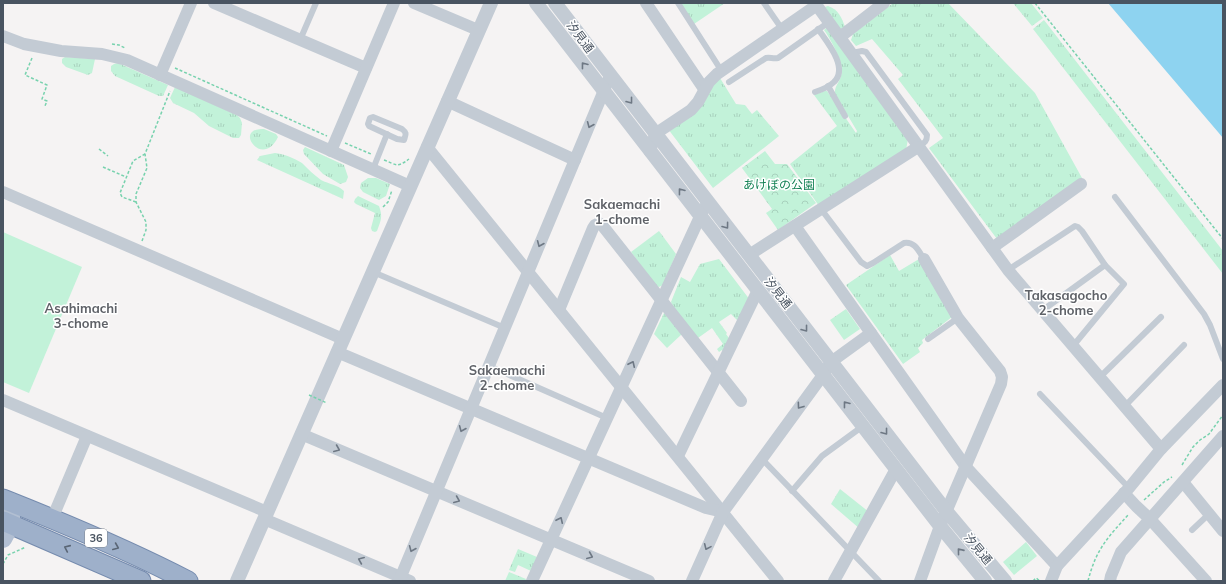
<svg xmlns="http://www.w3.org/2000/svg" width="1226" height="584" font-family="Mulish,'Noto Sans JP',sans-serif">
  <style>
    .grass { fill: url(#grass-tufts) }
    .forest { fill: url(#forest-crowns) }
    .pitch { fill: #c2f2d9 }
    .water { fill: #8ed3f0 }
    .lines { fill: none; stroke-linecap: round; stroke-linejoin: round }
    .trunk-casing { stroke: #758bae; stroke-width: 21 }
    .path { stroke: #78d2ae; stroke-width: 1.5; stroke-dasharray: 3 2; stroke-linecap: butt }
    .service { stroke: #c3cbd4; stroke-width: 6 }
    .minor { stroke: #c3cbd4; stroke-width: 12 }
    .tertiary { stroke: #c3cbd4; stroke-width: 14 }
    .primary { stroke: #b2bfd2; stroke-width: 18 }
    .trunk { stroke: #9eb0ca; stroke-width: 19 }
    .path-bridge { stroke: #78d2ae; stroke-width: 1.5; stroke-dasharray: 3 2; stroke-linecap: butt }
    .oneway { stroke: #6e7884 }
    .oneway2 { stroke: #5a6676 }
    .labels { text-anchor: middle; stroke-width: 3; stroke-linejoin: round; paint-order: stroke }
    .shield { fill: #fff; stroke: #808790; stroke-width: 1 }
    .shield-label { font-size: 11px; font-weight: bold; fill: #495461 }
    .street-label { font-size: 12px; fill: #495461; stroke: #fff }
    .park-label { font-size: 12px; fill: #148255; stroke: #fff }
    .neighbourhood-label { font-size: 13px; font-weight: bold; fill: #5f6268; stroke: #fff }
  </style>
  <defs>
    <pattern id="grass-tufts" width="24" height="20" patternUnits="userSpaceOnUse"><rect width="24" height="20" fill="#c2f2d9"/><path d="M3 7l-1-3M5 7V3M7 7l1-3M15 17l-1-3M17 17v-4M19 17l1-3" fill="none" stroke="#a8d1bd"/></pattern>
    <pattern id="forest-crowns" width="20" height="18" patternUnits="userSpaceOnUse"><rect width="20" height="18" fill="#c2f2d9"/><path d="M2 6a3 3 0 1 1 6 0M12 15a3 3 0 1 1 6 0" fill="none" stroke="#a8d1bd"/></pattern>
  </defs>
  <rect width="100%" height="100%" fill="#f5f3f3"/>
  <g class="grass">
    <path d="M679,3H725L694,24Z"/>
    <path d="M893,3H948L1035,93L1082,178L997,239L929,148L943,138L898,79L903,75L872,39L856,46L851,40L853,34Z"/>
    <path d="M1013,3H1031L1043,18L1032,26Z"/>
    <path d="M828,6C838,9 842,18 845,27L840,30L825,7Z"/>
    <path d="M1044,20L1223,251V274L1033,29Z"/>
    <path d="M827,27L908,139L906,150L819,206L790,164L837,126L814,95L825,91H827L856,133L857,131L835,94C834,87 839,83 841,76C845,64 831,40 824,30Z"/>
    <path d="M65,57L95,59L92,73L88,75L66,67L62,63V59Z"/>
    <path d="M118,63L168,85L163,96H159L115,76L111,71V66L114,64Z"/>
    <path d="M720,78L736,104L745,105L752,114L757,110L779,136L713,188L668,129Z"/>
    <path d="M175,87L237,115L240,118L242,123L241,135L239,138H233L209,126L194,113L173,103L170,98Z"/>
    <path d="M264,129L276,134L278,137C265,164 243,140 252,132C255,129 261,129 264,129Z"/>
    <path d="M305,147L344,165L348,177L346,182L340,184L323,174L304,154L303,150Z"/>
    <path d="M275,153C284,154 294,158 302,163C308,169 314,175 321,180C329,184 338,185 344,191L343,199L257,160L260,156Z"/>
    <path d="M368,178H376L390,184L386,196L379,200L363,192L360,188L361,183Z"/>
    <path d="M358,196L379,206C383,217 381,220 377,231L375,232L372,231L371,228L375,213L356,204L354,202L355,199Z"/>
    <path d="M659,231L676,254L663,285L659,287L656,286L631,252Z"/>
    <path d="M890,255L899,271L919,259L952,317L922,340L923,343L918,348L920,352L903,364L846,285Z"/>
    <path d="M719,259L750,300L738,321L731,314L719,322L727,333L726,334L731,341L725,355L722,350L719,352L717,349L723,344L712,328L698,338L673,307L671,302L681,277L690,282L700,264Z"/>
    <path d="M846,309L860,329L844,340L830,320Z"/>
    <path d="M664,313L682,334L667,348L654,334Z"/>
    <path d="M840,489L869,512L860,529L831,504Z"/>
    <path d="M1026,542L1037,556L1014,575L1003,562Z"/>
    <path d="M518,549L537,557L531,571L518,565L515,572L509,570Z"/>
    <path d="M509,572L526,579L525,581H505Z"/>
  </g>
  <path class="forest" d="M765,151L775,164H787L816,203L778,230L766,213L772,209L742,168Z"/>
  <path class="pitch" d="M3,232L82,267L29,393L3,382Z"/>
  <path class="water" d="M1108,3H1223V138L1218,132Z"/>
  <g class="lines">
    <defs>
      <g id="trunk">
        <path d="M3,499C66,524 128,550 188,581"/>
        <path d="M3,521L141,581"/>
      </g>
    </defs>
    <use href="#trunk" class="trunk-casing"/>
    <g class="path">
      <path d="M1035,3L1223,239"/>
      <path d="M112,44L119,45L125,48"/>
      <path d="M32,58L25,75L47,85L42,99L47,101L45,106"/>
      <path d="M175,68L327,136"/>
      <path d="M345,143L371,154"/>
      <path d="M99,149L108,156"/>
      <path d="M384,160C397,165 397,168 409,159"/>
      <path d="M103,167L126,177"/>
      <path d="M136,202L122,197L120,193L133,161L145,154"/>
      <path d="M383,207L388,202L392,190"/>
      <path d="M142,241L146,230V222L136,202V194L147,168L145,154L170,91"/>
      <path d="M1182,465L1193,447L1200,440L1209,434L1223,415"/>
      <path d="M1144,500L1164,482L1172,477"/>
      <path d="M3,564L8,555L26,547"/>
      <path d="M1033,581L1036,578L1040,581"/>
      <path d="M1088,581C1096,549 1108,537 1129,514"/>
    </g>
    <g class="service">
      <path d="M678,3L721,70"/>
      <path d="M764,3L782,29"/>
      <path d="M300,40L316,3"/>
      <path d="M852,53L862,51L866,52L927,135C927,142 924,143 918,147"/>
      <path d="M729,82L766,58C770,57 773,59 778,58L829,22"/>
      <path d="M828,86L845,116"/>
      <path d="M815,92C821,90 829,87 834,82C849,68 827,42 818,29"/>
      <path d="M373,117L402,129C407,133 406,134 404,140L397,139L369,126L368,124L370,118Z"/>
      <path d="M373,169L387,134"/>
      <path d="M1115,197L1204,314L1210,325L1223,359"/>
      <path d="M821,209L861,262L867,266L873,263L904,243C915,241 919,252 924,259"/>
      <path d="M1008,270L1075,226L1078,227L1082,231L1105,265L1124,284L1073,346"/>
      <path d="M373,272L505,328"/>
      <path d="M1043,310L1105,265"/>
      <path d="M928,339L958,318"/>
      <path d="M489,366L607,418"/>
      <path d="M1100,377L1161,317"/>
      <path d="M1040,394L1129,488"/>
      <path d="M1125,406L1184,345"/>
      <path d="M762,459L879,581"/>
      <path d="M792,491L822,456L863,426"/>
      <path d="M1192,530L1209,514"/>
    </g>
    <g class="minor">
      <path d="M214,3L366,68"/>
      <path d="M414,3L478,30"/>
      <path d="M646,3L704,89"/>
      <path d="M815,3L1008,270L1161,449"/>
      <path d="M3,36L24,44L61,51L102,54L127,60L410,186"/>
      <path d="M840,37L884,3"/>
      <path d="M160,75L191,3"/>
      <path d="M447,101L575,160"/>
      <path d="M427,147L778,581"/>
      <path d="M331,151L394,3"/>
      <path d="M650,152L655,134L691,110L698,102L709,82L717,74L817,5"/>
      <path d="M3,192L343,339"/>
      <path d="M795,226L966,467L1057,566"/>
      <path d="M992,248L1081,184"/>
      <path d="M749,255L918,147"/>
      <path d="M559,310L593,228L595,225L599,223L602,225L741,401"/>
      <path d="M337,352L706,508L723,512"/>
      <path d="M3,400L267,512"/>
      <path d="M301,434L649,581"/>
      <path d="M678,456L758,290"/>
      <path d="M1183,482L1223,531"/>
      <path d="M1124,493L1136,506L1150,519L1206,581"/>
      <path d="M52,519L87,436"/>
      <path d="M264,519L410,581"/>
      <path d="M399,581L610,76"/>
      <path d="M532,581L704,208"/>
      <path d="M692,581L723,512L823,375L831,362L871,333"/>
      <path d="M834,581L896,469"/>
      <path d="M920,581L940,526L1001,384L1002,377L1000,371L958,318L924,259"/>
      <path d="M1051,581L1057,566L1129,488L1161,449L1223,385"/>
      <path d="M1110,581L1111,576L1121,552L1223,436"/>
    </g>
    <g class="tertiary">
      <path d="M536,3L940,526L985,581"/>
      <path d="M555,3L947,512L1005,581"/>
      <path d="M237,581L491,3"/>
    </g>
    <path class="primary" d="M3,539L11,524V502"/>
    <use href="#trunk" class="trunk"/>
    <path class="path-bridge" d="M309,395L327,403"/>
  </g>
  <defs><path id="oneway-chevron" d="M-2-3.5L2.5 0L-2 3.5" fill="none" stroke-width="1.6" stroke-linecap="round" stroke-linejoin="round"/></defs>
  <g class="oneway">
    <use href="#oneway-chevron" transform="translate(584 65) rotate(-128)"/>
    <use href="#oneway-chevron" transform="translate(630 101) rotate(52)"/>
    <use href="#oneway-chevron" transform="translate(590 125) rotate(113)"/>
    <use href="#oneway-chevron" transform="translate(681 191) rotate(-128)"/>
    <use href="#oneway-chevron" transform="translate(726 226) rotate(53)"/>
    <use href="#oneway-chevron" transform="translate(540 244) rotate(113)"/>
    <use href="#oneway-chevron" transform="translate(805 329) rotate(52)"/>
    <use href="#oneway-chevron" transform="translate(632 364) rotate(-65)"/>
    <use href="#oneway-chevron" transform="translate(846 404) rotate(-128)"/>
    <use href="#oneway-chevron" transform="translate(800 406) rotate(126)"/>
    <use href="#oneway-chevron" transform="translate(462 429) rotate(113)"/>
    <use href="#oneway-chevron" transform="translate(885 432) rotate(52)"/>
    <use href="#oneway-chevron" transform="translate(337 449) rotate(23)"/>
    <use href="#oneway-chevron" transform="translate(457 500) rotate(23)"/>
    <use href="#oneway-chevron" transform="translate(560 520) rotate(-65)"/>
    <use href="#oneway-chevron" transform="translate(707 547) rotate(114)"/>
    <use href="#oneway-chevron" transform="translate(412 549) rotate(113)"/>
    <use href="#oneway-chevron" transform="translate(960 551) rotate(-129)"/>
    <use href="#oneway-chevron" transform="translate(590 556) rotate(23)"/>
    <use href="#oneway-chevron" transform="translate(361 560) rotate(-157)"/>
  </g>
  <g class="oneway2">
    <use href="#oneway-chevron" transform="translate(116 547) rotate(23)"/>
    <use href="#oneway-chevron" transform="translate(67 548) rotate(-156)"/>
  </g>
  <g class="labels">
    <rect class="shield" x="85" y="529" width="22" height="18" rx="3"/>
    <g class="shield-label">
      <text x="96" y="542">36</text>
    </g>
    <g class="street-label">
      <text transform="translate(580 37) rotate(53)" y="4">汐見通</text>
      <text transform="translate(778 293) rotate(52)" y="4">汐見通</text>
      <text transform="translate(978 549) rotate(50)" y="4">汐見通</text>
    </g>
    <g class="park-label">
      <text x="779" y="189">あけぼの公園</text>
    </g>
    <g class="neighbourhood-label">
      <text x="622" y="209">Sakaemachi<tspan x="622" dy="15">1-chome</tspan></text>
      <text x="1066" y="300">Takasagocho<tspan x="1066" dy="15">2-chome</tspan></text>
      <text x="81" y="313">Asahimachi<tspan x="81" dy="15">3-chome</tspan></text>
      <text x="507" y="375">Sakaemachi<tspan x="507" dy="15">2-chome</tspan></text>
    </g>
  </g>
  <rect width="1226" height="584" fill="none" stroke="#495461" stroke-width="8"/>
</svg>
